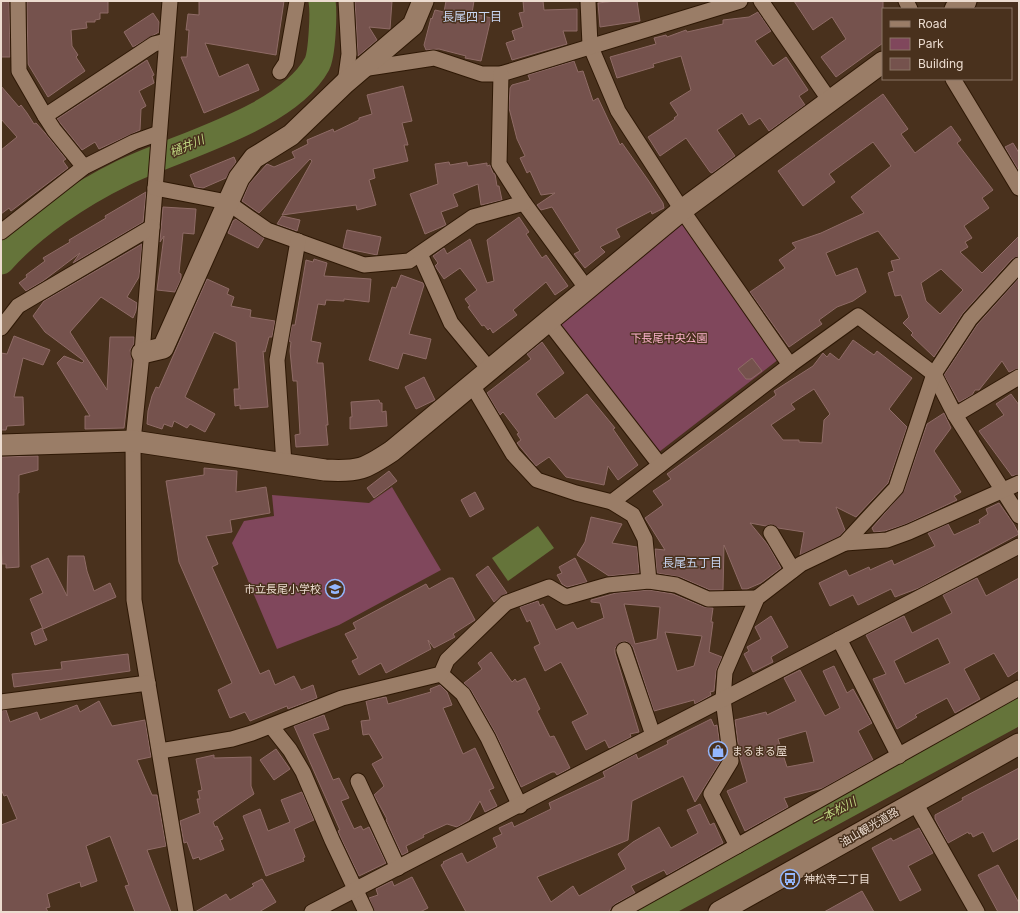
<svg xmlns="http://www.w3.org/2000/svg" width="1020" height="913" font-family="Inter,'Noto Sans JP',sans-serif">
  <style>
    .green { fill: #80475c }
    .water { fill: #65743a }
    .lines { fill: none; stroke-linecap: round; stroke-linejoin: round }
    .river { stroke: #65743a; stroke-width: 27 }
    .building { fill: #75524d; stroke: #8f6b66; fill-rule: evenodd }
    .street-casing { stroke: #2e1805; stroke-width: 17 }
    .secondary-casing { stroke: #2e1805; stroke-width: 23 }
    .street { stroke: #9a7d67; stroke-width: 15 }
    .secondary { stroke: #9a7d67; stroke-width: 21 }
    .labels { text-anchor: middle; stroke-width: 3; stroke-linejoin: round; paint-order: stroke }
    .park-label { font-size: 11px; fill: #fcb2cc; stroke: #49311d }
    .poi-label { font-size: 11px; fill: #ecdcd0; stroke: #49311d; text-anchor: start }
    .street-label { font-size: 11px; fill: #ecdcd0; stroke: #49311d }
    .neighbourhood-label { font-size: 12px; fill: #c9d7f2; stroke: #49311d }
    .water-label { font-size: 12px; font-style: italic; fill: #bfd680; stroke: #49311d }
  </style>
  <rect width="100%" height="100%" fill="#49311d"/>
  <g class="green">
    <path d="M684,223L779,359L659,452L562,328V320Z"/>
    <path d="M392,487L441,570L339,625L277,649L232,543L244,521L274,516L272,495L369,503Z"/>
  </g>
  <path class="water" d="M538,526L554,548L508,581L492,558Z"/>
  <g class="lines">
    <g class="river">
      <path d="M1,261C33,225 80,194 123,173C178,146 287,119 317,64C322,54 324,13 322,1"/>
      <path d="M649,912L1019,711"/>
    </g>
  </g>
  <g class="building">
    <path d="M1,1H9L10,57H1Z"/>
    <path d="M27,1H108V13H100V19L95,20V22H86L87,28L71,30L72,46L78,55L76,57L85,71L48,97L28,64Z"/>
    <path d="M199,1H284L276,55L205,43L219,77L248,64L259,90L204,113L181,57H187L189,30H186L188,14L199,15Z"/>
    <path d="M355,1H392L390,29L369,27L377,40L358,56Z"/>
    <path d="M446,1H474L472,13L491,18L481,61L465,58L466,56L439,49L426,50L424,45L431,18L432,19L435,10L444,12Z"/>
    <path d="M523,1H543L544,10L577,9V31H563L567,44L512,60L506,43L515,40L512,31L523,27L519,13L524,12Z"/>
    <path d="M616,1H637L640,21L600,27L598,3Z"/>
    <path d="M794,1H883V43L836,77L821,57L846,39L832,17L813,30Z"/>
    <path d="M758,12L771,31L755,41L773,66L786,57L808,90L799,96L805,105L769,131L760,118L749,125L742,113L717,130L735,156L712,173L710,172L686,138L660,156L648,137L675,119L674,118L678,115L670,103L691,90L681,56L653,64L654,67L617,78L610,57L656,44L654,38L666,35L667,37L686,30L687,32L723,24V20L749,17Z"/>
    <path d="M153,13L159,22V32L133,47L124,32Z"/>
    <path d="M147,60L154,75L152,76L154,83L139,91L146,106L141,109L140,130L99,149L95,142L82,150L57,119Z"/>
    <path d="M574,61L578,72L583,71L593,101L598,98L620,145L622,143L648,180L663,203L664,208L652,214L651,211L616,229L620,237L600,247L605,252L585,268L574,254L580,251L552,207L541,210L537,205L555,193L541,195L530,171L527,173L520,158L525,156L517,139L509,108L510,88L512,85L530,80L528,75Z"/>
    <path d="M1,86L19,107L21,105L27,113L34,124L36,123L45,133L66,159L63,161L68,168L11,211L9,208L1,214V150L17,137L1,119Z"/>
    <path d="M403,86L412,121L402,123L408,145H404L408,161L373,169L375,178L369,180L376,205L357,210L356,205L282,215L312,161L310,159L259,213L242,201L249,184L267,164L274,167L295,158L292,152L308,144L307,140L333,129L334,132L359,120V118L372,114L367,95Z"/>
    <path d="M883,94L908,129L901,134L915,153L951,126L961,140L957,143L993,190L982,198L989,208L964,226L972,238L965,242L968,247L960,252L982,273L1019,236V256L1012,259L963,313L934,357L911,335L913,333L903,323L909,317L901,295L895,296L888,273L894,271L891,261L900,259L878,231L826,253L836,276L857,268L866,292L853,301L837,307L819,320L822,324L789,347L750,292L785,268L779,260L796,248L792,243L821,233L864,213L851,197L891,166L873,142L829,174L835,182L803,206L778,171ZM941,269L963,290L940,314L926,301L921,283Z"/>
    <path d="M1013,143L1019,153V171L1005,147Z"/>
    <path d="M234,157L236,162L226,178L203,188L195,187L190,175Z"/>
    <path d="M449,162L450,165L467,162L468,166L487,163V166L490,165L493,173L495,174L497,186H499L502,200L481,205L478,184L453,194L458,206L441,212L446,225L425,234L410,194L438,184L435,164Z"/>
    <path d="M146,192L143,222L73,263L80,253L43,281L26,291L19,283L27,277L26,275L45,261L43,258L70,242L69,240L106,218L105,216Z"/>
    <path d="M163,207L196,209L194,234L183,233L179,273L181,274V279L175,292L157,290L164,236L160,242Z"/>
    <path d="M282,216L300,220L297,231L277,224Z"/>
    <path d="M519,217L529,232L526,234L542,258L546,255L568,286L555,295L546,282L513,310L517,315L493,333L490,328L488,330L484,325L482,326L468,307L470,306L465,299L477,290L460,268L444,279L435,266L438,263L433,256L444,248L447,254L470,239L487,283L494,281L487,240Z"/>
    <path d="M236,219L264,238L258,248L228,233L233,221Z"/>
    <path d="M347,230L381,237L377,255L343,248Z"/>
    <path d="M142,244L139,277L127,297L137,303L136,311L133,318L101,297L70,332L107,390L110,337H134V344L130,350L132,360L124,428L85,429V416H90L57,363L64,356L82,363L84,361L45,332L33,316L44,301Z"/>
    <path d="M314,259L327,263L324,276L371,279L369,302L344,299V301L326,300L325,305L318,304L311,341L321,343L317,363H323L328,425H326L328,445L296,447L295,435L300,434L297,381H293L290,351L291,342L289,341L292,325H295L306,260L313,262Z"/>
    <path d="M401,275L423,283L424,285L409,334L431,339L426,359L403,353L398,369L369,360L392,287L396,288Z"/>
    <path d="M1019,278V368L1009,372L1002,361L979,390H975L972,395L959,402L944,375L977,325Z"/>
    <path d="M207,279L229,289L227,294L234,297L231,306L251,310L250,317L275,321L272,337H269L265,352L263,351L268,407L240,409V405L235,406L234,389H239L236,342L214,332L185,397L215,414L205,432L190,424L187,428L174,421L172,427L164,424L162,429L147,424L148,411L152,396L156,387L159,388Z"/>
    <path d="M14,336L50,350L43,365L23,358L14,397H23L24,425L7,426L6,430H1V353L7,354Z"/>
    <path d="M853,340L874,355L877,351L912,378L889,409L907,427L888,483L856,517L836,507L845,530L840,536L800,555L804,532L778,528L771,524L766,526L750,523L768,545L781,568L761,583L747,589H742L724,545L723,590H710L680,577L657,573L655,549L665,550L645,518L663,505L653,491L671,479L667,474L776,395L774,391L813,366L823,353L827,357L830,353L839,360ZM814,389L830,414L824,420L822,443L799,442V440H783L771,425L795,409L791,404Z"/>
    <path d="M542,342L564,373L536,394L555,419L587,394L615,428L613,429L638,465L618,480L608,466L604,485L566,477L549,457L536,466L517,443L521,440L517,434L519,433L503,412L500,415L487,393L531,359L527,354Z"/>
    <path d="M752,358L762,371L751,379H746L738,369Z"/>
    <path d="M424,377L435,400L416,409L405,387Z"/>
    <path d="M1011,394L1019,405V474L1012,476L979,431L1004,415L996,404Z"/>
    <path d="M379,400L380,403H382V412L386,411L387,426L350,429V417H352L351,402Z"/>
    <path d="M944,413L951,428L934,451L961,492L954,496L957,500L906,524L885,531L874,532L872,528L904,491L927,424Z"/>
    <path d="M38,456V470L19,475V493H18L19,567L6,568V564H2L1,541V457Z"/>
    <path d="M204,468L237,471L236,492L266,487L270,513L230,520L232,532L206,536L218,564L212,567L260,674L269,670L275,685L294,676L301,690L313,685L317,698L288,709L287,706L250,721L245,712L230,718L218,690L232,683L179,562L166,481L204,475Z"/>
    <path d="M389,471L397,481L374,498L367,488Z"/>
    <path d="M475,492L484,509L470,517L461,500Z"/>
    <path d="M999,503L1013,523L1019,534L919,588L895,597L891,589L858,605L853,595L830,606L819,583L846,570L849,576L869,567L870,570L892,560L894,565L935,546L928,533L948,524L954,535L980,523L979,520L988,514L986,509Z"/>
    <path d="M591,517L622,524L612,543L637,547L639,573L609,576L577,555L585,542Z"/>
    <path d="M68,556H84L87,571L94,591L110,583L116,597L43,629L30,599L43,593L31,566L48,558L67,596Z"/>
    <path d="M575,558L587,582L567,587L562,584L557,575L562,573L559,567Z"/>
    <path d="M488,566L507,593L494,602L476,575Z"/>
    <path d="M449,578H453L475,620L453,634L455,637L434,648L428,640L431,649L386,673L381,663L359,675L352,661L358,658L345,634L356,629L353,623L426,584L429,589Z"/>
    <path d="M977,578L986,596L1019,578V670L1008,677L994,653L964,669L980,699L955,713L947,698L915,715L917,717L897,729L873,679L886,674L866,635L904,616L912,633L952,613L943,595ZM938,638L950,663L905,684L894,661Z"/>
    <path d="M649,590L673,594L704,607L713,608L711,622H713L709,652L722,657L716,671L714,691L710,692L711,695L695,704L694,700L654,711L633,647L626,641L621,642L615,648V653L639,732L630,734L631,737L609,748L605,740L586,750L572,722L588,714L561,662L545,671L534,647L540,644L530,620L527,622L520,607L538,601L540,606L543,604L556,630L573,622L577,629L604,618L600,603L591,602V600L616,593ZM624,604L660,607L657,639L635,644ZM665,632L702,636L694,666L677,671Z"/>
    <path d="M771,616L788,647L771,657L773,662L753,672L744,654L749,651L747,647L761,639L755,627Z"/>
    <path d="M42,628L47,640L35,645L31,633Z"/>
    <path d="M491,652L512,682L515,679L517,682L525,678L540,709L537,711L550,737L554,736L570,768L557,775L555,772H552L521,787L496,734L471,690L464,683L482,669L478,663Z"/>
    <path d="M128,654L130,671L14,687L12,674L62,669L61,662Z"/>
    <path d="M834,666L847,693L853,689L872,723L858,731L873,760L823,788L784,798L788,807L745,831L727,791L747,782L740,758L735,720L766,712L767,715L796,701L784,678L800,670L825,716L840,708L823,671ZM806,731L814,762L787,767L778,739Z"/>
    <path d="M440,685L447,692L452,705L443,708L463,754L475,748L494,788L489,790L497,806L485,812L480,801L469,820L457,827L447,824L423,835L424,837L406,846L408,852L402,855L386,820L387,819L374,795L384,786L372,764L383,758L369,734L363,735L361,721L370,720L366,701L386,697L388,704L431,692L430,689Z"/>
    <path d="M99,701L112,726L145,720L151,757L137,760L152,795H157L166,846L147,850L171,912H135L125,886L129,885L110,836L86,846L97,881L81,887L80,882L47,894L50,907L46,908L48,912H1V825L17,819L7,795L4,796L1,789V711L6,710L10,722L37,712L40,720L77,705L80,712Z"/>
    <path d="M324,715L329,729L313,734L333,780L339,778L349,798L341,801L354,829L361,826L363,830L369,827L386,863L359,876L340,836L338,831L340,830L294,726Z"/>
    <path d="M711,719L714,726L717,725L722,759L695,802L683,776L632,801L628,840L537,877L551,902L573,886L579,896L626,869L618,854L633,842L659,827L671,848L698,833L687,810L700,804L710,825L714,823L723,843L667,875L664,870L631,886L635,893L615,904L608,912H466L441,865L444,863L443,862L462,853L467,863L497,847L493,838L502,834L499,828L512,822L514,827L551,809L549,803L605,777L603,772L636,754L638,759L668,744L667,741Z"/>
    <path d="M276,749L290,769L274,780L260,760Z"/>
    <path d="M214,755V758L251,757V786L254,794L213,822L215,827L217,826L223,839L220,840L224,850L200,860L199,857L193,859L187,842L184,843L180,821L200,813L197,799H200L198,791L202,790L196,759Z"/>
    <path d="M1019,768V838L993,852L983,832L973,837L971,833L969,834L968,832L948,843L935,819V815L963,800L962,798Z"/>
    <path d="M302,792L314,820L294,829L305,857L303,858L304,861L266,876L243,816L260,809L268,831L290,822L281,800Z"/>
    <path d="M919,828L933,853L908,866L921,890L900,901L872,848L891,838L893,841Z"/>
    <path d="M998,865L1019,903V912H998L978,875Z"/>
    <path d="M412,877L428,908L420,912H375L369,898L378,895L376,889L392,881L394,886Z"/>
    <path d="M262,879L276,902L259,912H195L226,894L230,900L254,886L252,884Z"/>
    <path d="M862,891L874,912H824Z"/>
  </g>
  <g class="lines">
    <defs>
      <g id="street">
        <path d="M18,1L19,71L45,116L154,44L166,41"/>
        <path d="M170,1L142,353L133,441L134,600L186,912"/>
        <path d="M588,1L590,45L618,111L682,210L790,365"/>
        <path d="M761,1L830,101"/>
        <path d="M906,1L910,9"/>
        <path d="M362,69L434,58L482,74H501L740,1"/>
        <path d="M280,72L286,63L297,1"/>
        <path d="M501,74L499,164L524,203L587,289"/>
        <path d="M953,79L1019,188"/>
        <path d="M345,83L349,54L346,1"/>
        <path d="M45,116L54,130L84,167"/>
        <path d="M155,188L227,202L267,230L364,265L409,261L473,217L524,203"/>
        <path d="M1,232L84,167L134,142L159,133"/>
        <path d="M420,254L451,323L490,370"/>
        <path d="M548,321L660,465"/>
        <path d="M1,328L18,306L152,227"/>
        <path d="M472,385L513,454L537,480L576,493L612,502L790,365L858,316L934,374L955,415L1019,516"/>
        <path d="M955,415L1019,377"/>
        <path d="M284,464L277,360L298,241"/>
        <path d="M612,502L633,515L645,539L649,581L676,585L708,599L757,598"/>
        <path d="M771,533L793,570"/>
        <path d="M845,543L887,540L909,532L1019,483"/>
        <path d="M839,639L899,756"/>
        <path d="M624,650L653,735"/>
        <path d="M441,674L463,694L488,738L520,806"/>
        <path d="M1,702L148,683"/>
        <path d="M271,726L290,750L303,772L332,840L366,912"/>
        <path d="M160,751L232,739L252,733L342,698L441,674L447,660L506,603L549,587L566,597L608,585L649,581"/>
        <path d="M358,781L398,868"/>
        <path d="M914,801L977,912"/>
        <path d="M737,846L711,794L731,761L723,699L725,672L757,598L801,564L845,543L896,488L934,374L970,319L1019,265"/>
        <path d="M312,912L1019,546"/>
        <path d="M619,912L1019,688"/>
      </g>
      <g id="secondary">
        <path d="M955,9L966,1"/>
        <path d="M142,353L163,348L239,178L254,158L291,135L345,83L413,25L423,1"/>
        <path d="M1,445L133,441L325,470C359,472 365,469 392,451L682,210L883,62"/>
        <path d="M719,912L1019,744"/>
      </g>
    </defs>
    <use href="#street" class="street-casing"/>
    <use href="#secondary" class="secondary-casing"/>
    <use href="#street" class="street"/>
    <use href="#secondary" class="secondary"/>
  </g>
  <defs>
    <symbol id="school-ring" viewBox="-11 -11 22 22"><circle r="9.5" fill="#49311d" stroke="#94b7fd" stroke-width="1.5"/><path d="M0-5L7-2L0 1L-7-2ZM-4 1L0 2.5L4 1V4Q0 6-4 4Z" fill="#94b7fd"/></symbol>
    <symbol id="shop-ring" viewBox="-11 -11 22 22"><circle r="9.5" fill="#49311d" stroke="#94b7fd" stroke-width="1.5"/><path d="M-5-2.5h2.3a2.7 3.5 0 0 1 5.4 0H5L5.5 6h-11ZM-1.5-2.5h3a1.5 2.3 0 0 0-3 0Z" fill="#94b7fd"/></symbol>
    <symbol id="bus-ring" viewBox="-11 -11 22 22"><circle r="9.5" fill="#49311d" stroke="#94b7fd" stroke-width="1.5"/><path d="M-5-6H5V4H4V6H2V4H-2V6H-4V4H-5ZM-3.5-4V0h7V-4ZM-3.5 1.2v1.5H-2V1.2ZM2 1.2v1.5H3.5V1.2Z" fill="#94b7fd"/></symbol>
  </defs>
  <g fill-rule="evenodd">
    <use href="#school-ring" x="324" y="578" width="22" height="22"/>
    <use href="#shop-ring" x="707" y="740" width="22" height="22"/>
    <use href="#bus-ring" x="779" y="868" width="22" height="22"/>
  </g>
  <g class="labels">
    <g class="park-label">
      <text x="669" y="342">下長尾中央公園</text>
    </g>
    <g class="poi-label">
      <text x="321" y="593" text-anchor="end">市立長尾小学校</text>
      <text x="732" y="755">まるまる屋</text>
      <text x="804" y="883">神松寺二丁目</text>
    </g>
    <g class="street-label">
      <text transform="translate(869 827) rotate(-30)" y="4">油山観光道路</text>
    </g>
    <g class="neighbourhood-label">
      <text x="472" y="21">長尾四丁目</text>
      <text x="692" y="567">長尾五丁目</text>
    </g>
    <g class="water-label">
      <text transform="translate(187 146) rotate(-23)" y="4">樋井川</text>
      <text transform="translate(834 812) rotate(-28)" y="4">一本松川</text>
    </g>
  </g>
  <rect width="1020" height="913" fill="none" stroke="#ecdcd0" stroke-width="4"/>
  <rect x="882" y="8" width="130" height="72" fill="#49311d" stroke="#8a7565"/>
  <rect x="890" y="21" width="20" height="6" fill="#9a7d67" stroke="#8a7565"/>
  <text x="918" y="28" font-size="12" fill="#ecdcd0">Road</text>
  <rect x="890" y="38" width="20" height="12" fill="#80475c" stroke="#8a7565"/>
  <text x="918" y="48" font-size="12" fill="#ecdcd0">Park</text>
  <rect x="890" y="58" width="20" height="12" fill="#75524d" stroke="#8a7565"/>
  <text x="918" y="68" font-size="12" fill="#ecdcd0">Building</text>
</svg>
